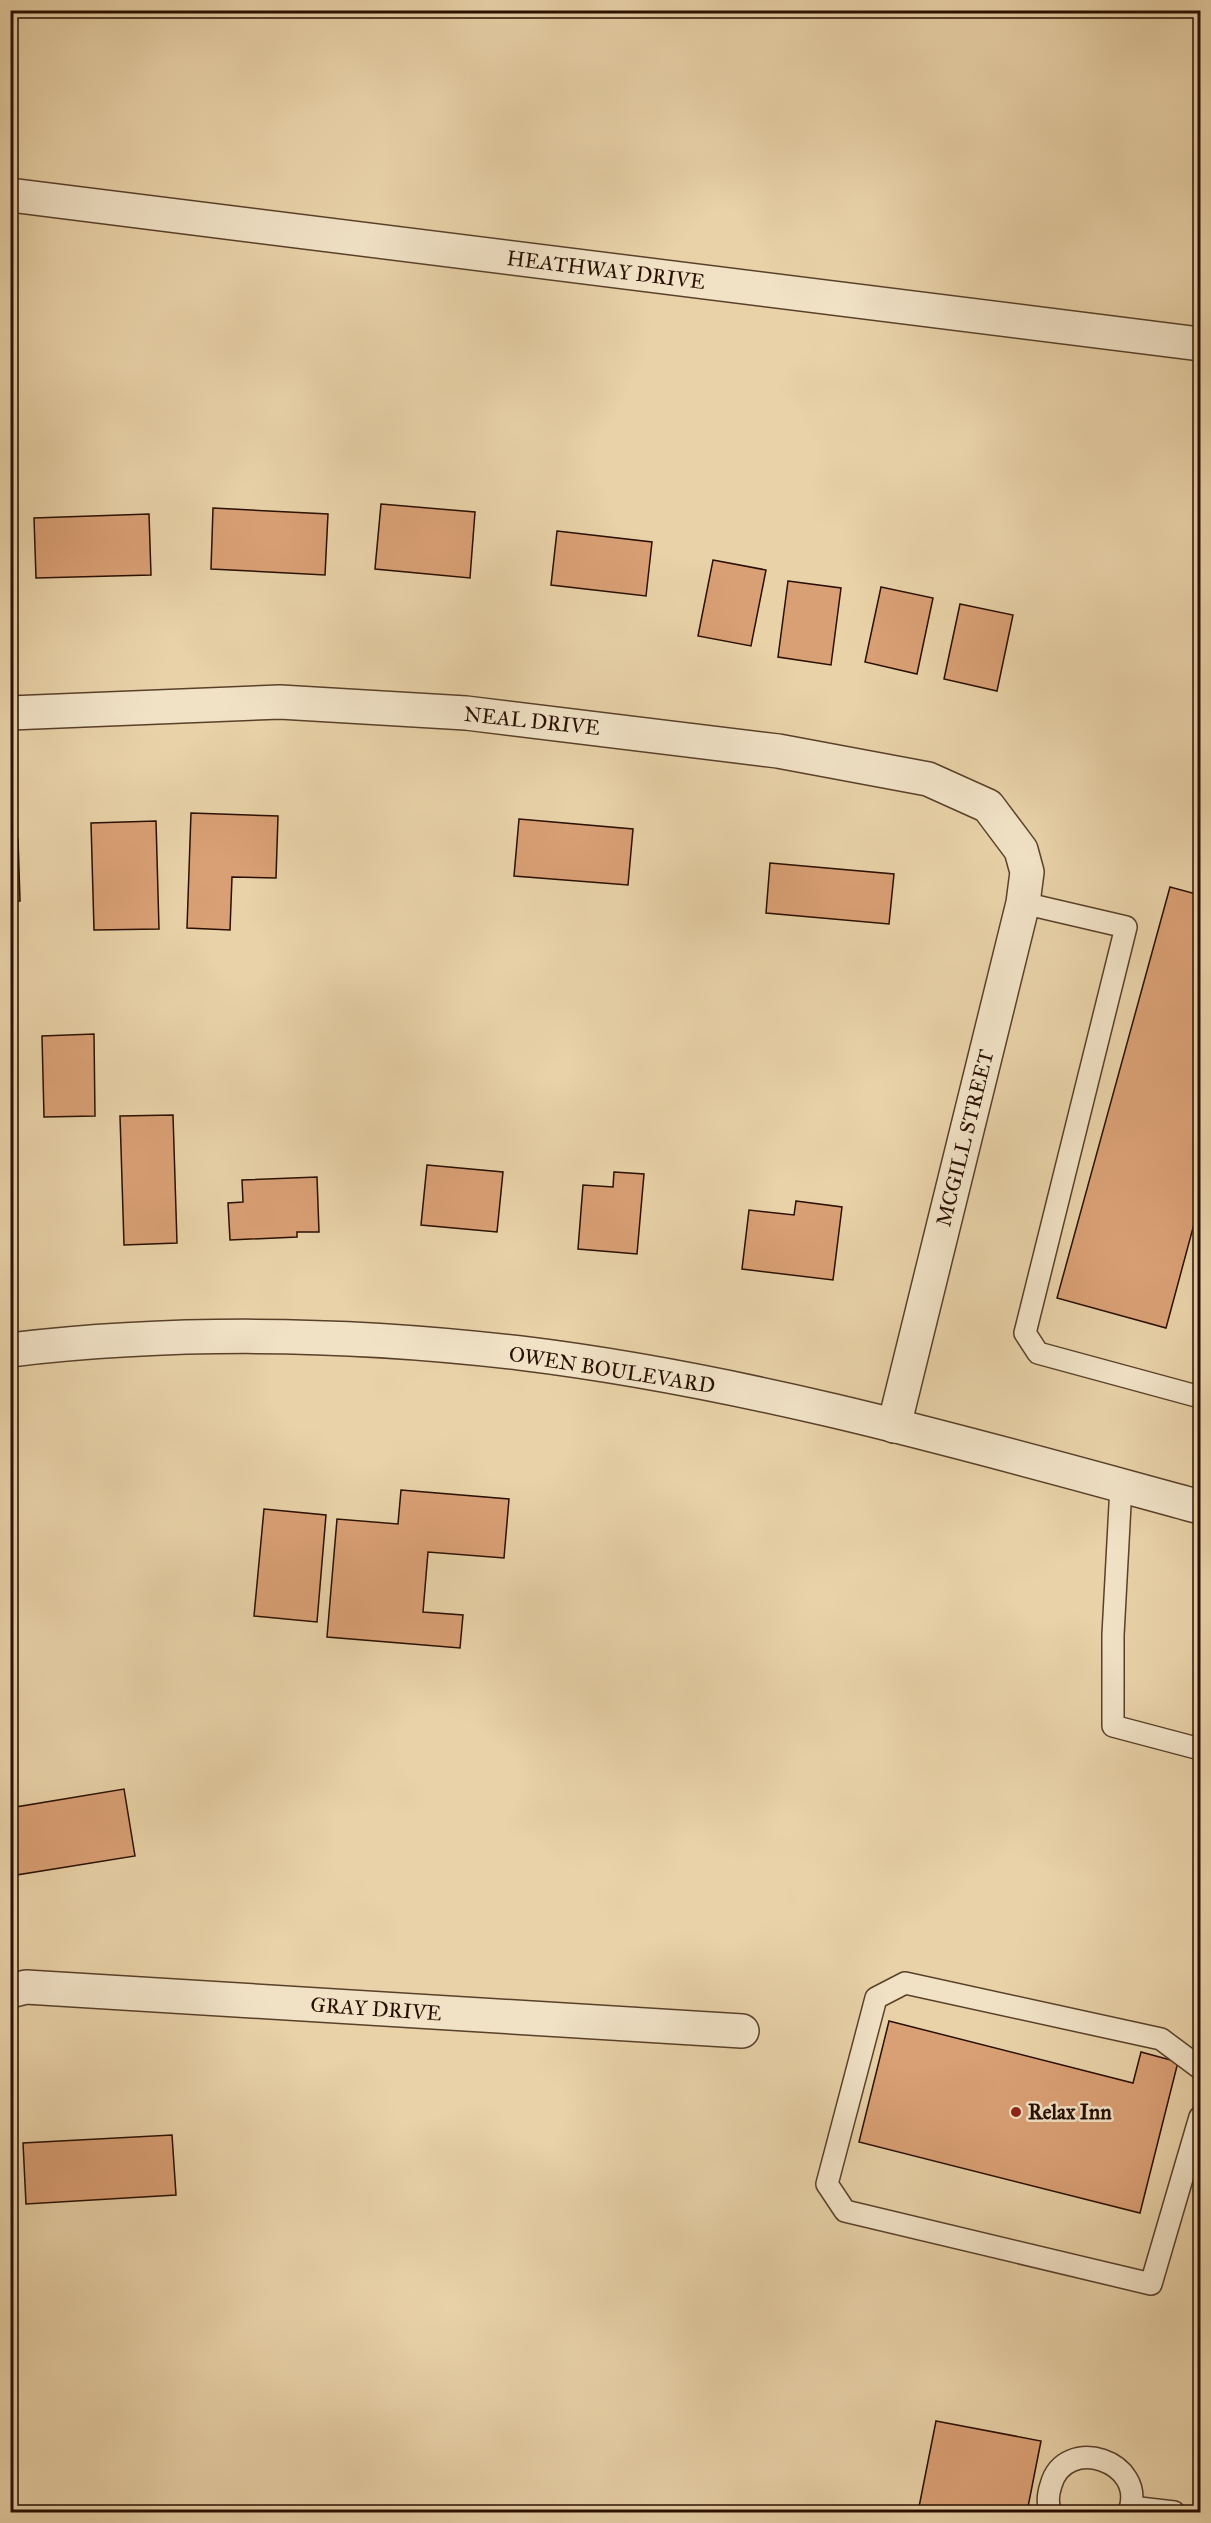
<svg xmlns="http://www.w3.org/2000/svg" width="1211" height="2523" font-family="'IM FELL Great Primer',serif">
  <style>
    .building { fill: #daa075; stroke: #290f00; stroke-width: 1.5 }
    .lines { fill: none; stroke-linecap: round; stroke-linejoin: round }
    .service-casing { stroke: #59402a; stroke-width: 24 }
    .minor-casing { stroke: #59402a; stroke-width: 36 }
    .service { stroke: #f1e2c6; stroke-width: 21 }
    .minor { stroke: #f1e2c6; stroke-width: 33 }
    .poi-dot { fill: #8f2418; stroke: #f1e2c6; stroke-width: 2 }
    .labels { text-anchor: middle; stroke-width: 5; stroke-linejoin: round; paint-order: stroke }
    .street-label { font-size: 21px; fill: #290f00; stroke: #f1e2c6 }
    .poi-label { font-size: 21px; font-weight: bold; fill: #290f00; stroke: #f1e2c6; text-anchor: start }
  </style>
  <rect width="100%" height="100%" fill="#e9d2a8"/>
  <filter id="stains"><feTurbulence type="fractalNoise" baseFrequency=".00333" numOctaves="4"/><feColorMatrix values="0 0 0 0 .2 0 0 0 0 .09 0 0 0 0 .02 0 0 0 .5 -.17"/></filter>
  <radialGradient id="worn" r=".72"><stop offset=".6" stop-color="#630" stop-opacity="0"/><stop offset="1" stop-color="#630" stop-opacity=".3"/></radialGradient>
  <g class="building">
    <path d="M381,504L475,512L470,578L375,569Z"/>
    <path d="M213,508L328,514L325,575L211,569Z"/>
    <path d="M149,514L151,575L36,578L34,518Z"/>
    <path d="M557,531L652,542L646,596L551,585Z"/>
    <path d="M713,560L766,570L751,646L698,636Z"/>
    <path d="M788,581L841,588L831,665L778,657Z"/>
    <path d="M881,587L933,598L917,674L865,662Z"/>
    <path d="M960,604L1013,615L997,691L944,679Z"/>
    <path d="M191,813L278,816L276,878L232,877L230,930L187,928Z"/>
    <path d="M519,819L633,829L628,885L514,876Z"/>
    <path d="M156,821L159,929L94,930L91,823Z"/>
    <path d="M10,839H18L20,901H10Z"/>
    <path d="M770,863L894,874L889,924L766,913Z"/>
    <path d="M1170,887L1200,895V1202L1166,1328L1057,1298Z"/>
    <path d="M94,1034L95,1116L44,1117L42,1036Z"/>
    <path d="M173,1115L177,1243L124,1245L120,1116Z"/>
    <path d="M427,1165L503,1172L497,1232L421,1225Z"/>
    <path d="M614,1172L644,1174L637,1254L578,1249L583,1185L613,1187Z"/>
    <path d="M317,1177L319,1232H297V1237L230,1240L228,1203L243,1202L242,1180Z"/>
    <path d="M796,1201L842,1207L833,1280L742,1269L749,1210L794,1215Z"/>
    <path d="M401,1490L509,1499L504,1558L428,1552L423,1612L463,1615L460,1648L327,1637L337,1519L398,1524Z"/>
    <path d="M264,1509L326,1515L317,1622L254,1616Z"/>
    <path d="M124,1789L135,1856L10,1876V1808Z"/>
    <path d="M889,2021L1133,2083L1141,2052L1178,2062L1140,2213L859,2142Z"/>
    <path d="M172,2135L176,2195L26,2204L23,2143Z"/>
    <path d="M936,2421L1041,2441L1027,2512H918Z"/>
  </g>
  <g class="lines">
    <defs>
      <g id="service">
        <path d="M1023,903L1126,927L1025,1333L1038,1353L1200,1397"/>
        <path d="M1121,1486L1113,1635V1726L1200,1749"/>
        <path d="M1200,2068L1161,2039L905,1983L876,1998L827,2184L845,2211L1151,2284L1200,2117"/>
        <path d="M1131,2507L1174,2512"/>
        <path d="M1051,2512C1047,2504 1048,2494 1051,2485C1065,2434 1148,2461 1129,2512"/>
      </g>
      <g id="minor">
        <path d="M10,195L1200,344"/>
        <path d="M10,713L280,702L466,713L778,751L928,779L988,806L1021,850L1027,872L1023,903L894,1426"/>
        <path d="M10,1350C179,1330 351,1333 520,1353C751,1381 976,1446 1200,1507"/>
        <path d="M10,1991L26,1987L742,2031"/>
      </g>
    </defs>
    <use href="#service" class="service-casing"/>
    <use href="#minor" class="minor-casing"/>
    <use href="#service" class="service"/>
    <use href="#minor" class="minor"/>
  </g>
  <circle class="poi-dot" cx="1016" cy="2112" r="6"/>
  <g class="labels">
    <g class="street-label">
      <text transform="translate(606 270) rotate(7)" y="7">HEATHWAY DRIVE</text>
      <text transform="translate(532 721) rotate(6)" y="7">NEAL DRIVE</text>
      <text transform="translate(965 1138) rotate(-76)" y="7">MCGILL STREET</text>
      <text transform="translate(612 1370) rotate(9)" y="7">OWEN BOULEVARD</text>
      <text transform="translate(376 2009) rotate(4)" y="7">GRAY DRIVE</text>
    </g>
    <g class="poi-label">
      <text x="1028" y="2119">Relax Inn</text>
    </g>
  </g>
  <rect width="1211" height="2523" fill="none" stroke="#e9d2a8" stroke-width="36"/>
  <rect x="12" y="12" width="1187" height="2499" fill="none" stroke="#290f00" stroke-width="3"/>
  <rect x="18" y="18" width="1175" height="2487" fill="none" stroke="#290f00" stroke-width="1.5"/>
  <rect width="100%" height="100%" filter="url(#stains)"/>
  <rect width="100%" height="100%" fill="url(#worn)"/>
</svg>
